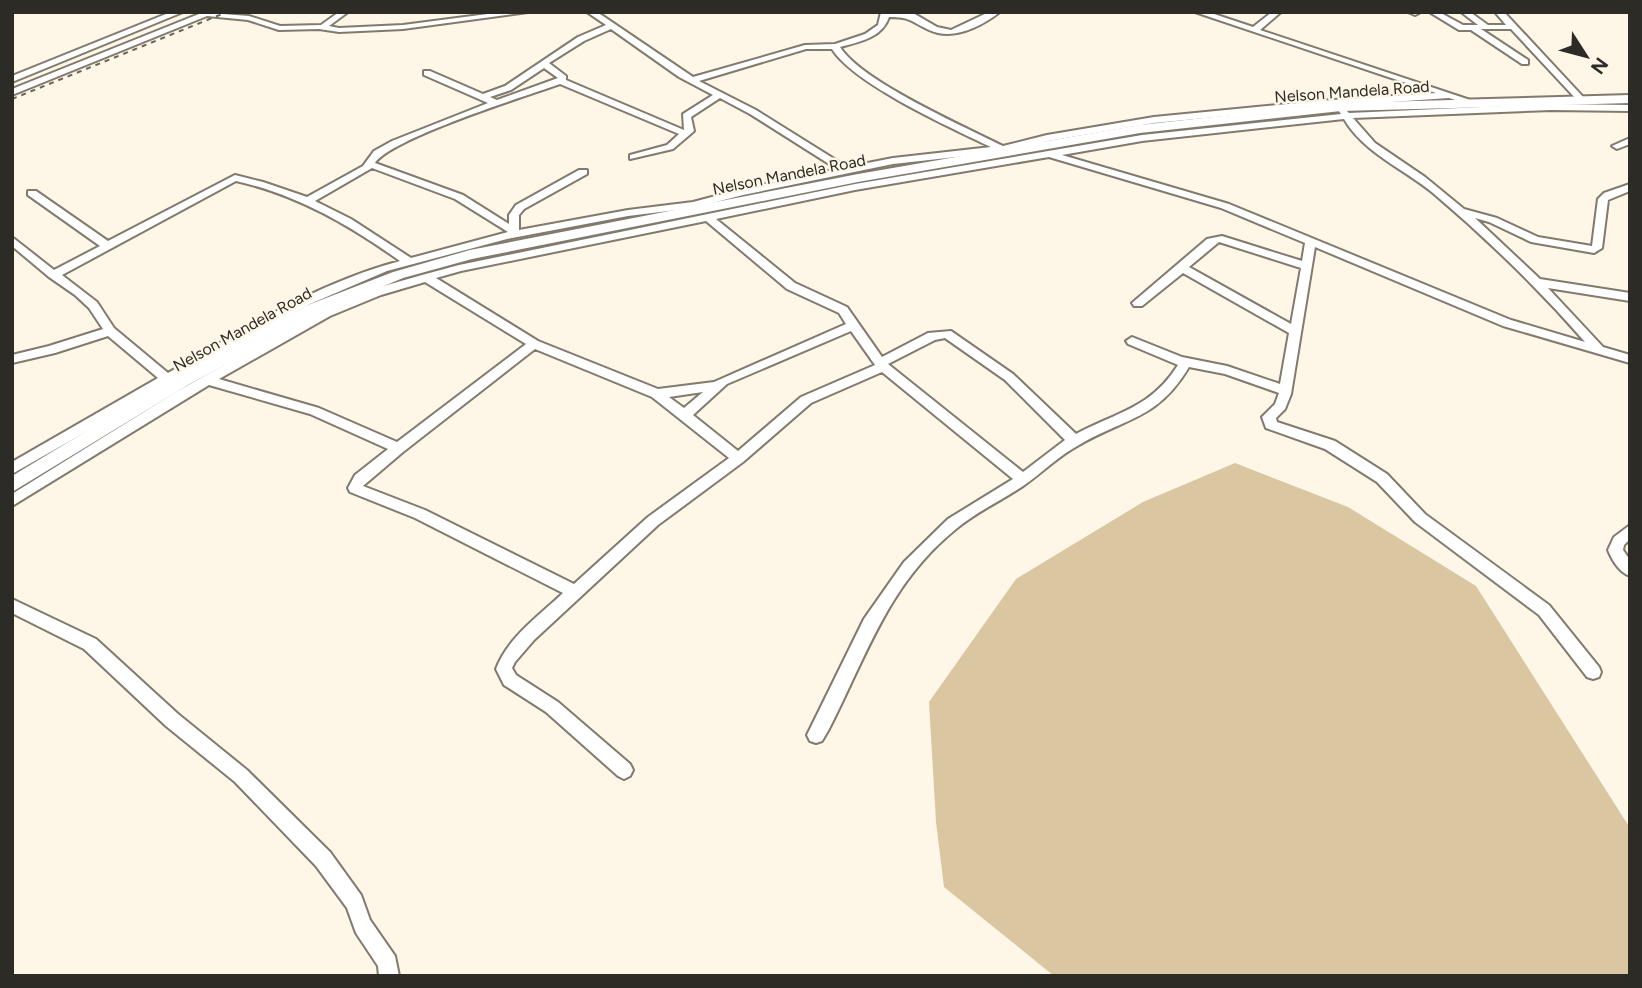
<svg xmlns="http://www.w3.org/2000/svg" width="1642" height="988" font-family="Figtree,sans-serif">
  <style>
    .green { fill: #dac7a1 }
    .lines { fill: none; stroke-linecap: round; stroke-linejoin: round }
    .minor-casing { stroke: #817a6d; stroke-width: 4 }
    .major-casing { stroke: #817a6d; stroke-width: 4 }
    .minor { fill: #fff; fill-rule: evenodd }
    .major { fill: #fff; fill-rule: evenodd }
    .rail { stroke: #69655c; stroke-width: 2; stroke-dasharray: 5 5; stroke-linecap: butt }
    .labels { text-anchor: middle; stroke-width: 5; stroke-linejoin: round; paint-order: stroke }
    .far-street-label { font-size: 16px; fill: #2d2b25; stroke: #fef6e7 }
  </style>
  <rect width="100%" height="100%" fill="#fef6e7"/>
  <path class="green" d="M1235,463L1348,507L1476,586L1630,828V976H1054L944,887L936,822L929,702L1016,579L1143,502Z"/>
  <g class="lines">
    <defs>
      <g id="minor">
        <path d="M171,12H183L12,82V76Z"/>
        <path d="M197,12L249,16L280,26L321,25L339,12H348L329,26L339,28L403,25L503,12H528L403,29L339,32L319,29L279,30L248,20L207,16L12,95V89L199,14Z"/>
        <path d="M587,12H597L693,77L805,45L835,44L865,34L878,25L881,12L913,13L937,27L951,30L989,12H1000C980,27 953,41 929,30C910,21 911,17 889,17C882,38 859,42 840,47C861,81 965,127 1003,146L1047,135L1154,117L1318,101L1436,93L1195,12H1208L1253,27L1272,12H1281L1260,30L1476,102L1471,105L1449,98L1318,107L1154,123L1048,141L1011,151L893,164L743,195L693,208L628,216L507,239L387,271L310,304L12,474V462L158,378L108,336L55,353L12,363V355L49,346L103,329L89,308L75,295L49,277L12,246V237L54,270L100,246L28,195V191H36L108,241L235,175L263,182L307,197L363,166L374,151L392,141L488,103L424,75V71H430L483,94L505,86L578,37L606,25ZM611,29L679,77L713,95L683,114L684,130L566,80V76L549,63L584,41ZM806,49H832C854,84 951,128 991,147L893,158L847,167L756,110L699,81ZM544,68L558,78L497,100L490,97L511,90ZM560,84L679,134L667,145L630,155V159L673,149L694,131L691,117L720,98L750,114L837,169L742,189L693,202L628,210L519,230V215L524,209L587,174V170H579L516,205L509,215V224L463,195L375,163C392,138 526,96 560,84ZM372,168L455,199L508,232L411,258L351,219L315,201ZM236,181C298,195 349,225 400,261C317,283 242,330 168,373L114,328L97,302L62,275Z"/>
        <path d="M1408,12H1418L1419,13L1415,15Z"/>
        <path d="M1439,12L1463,25H1478L1461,12H1470L1488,25H1506L1495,12H1504L1585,99L1578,101L1511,29H1481L1528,60V64H1522L1471,30H1459L1431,13Z"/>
        <path d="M1551,104L1630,105V111L1551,110L1353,118L1375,143L1425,177L1464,209L1497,218L1538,237L1592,246L1598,199L1604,193L1630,184V191L1608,200L1602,248L1594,253L1531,242L1489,222L1475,218L1540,279L1630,293V301L1548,288L1603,347L1630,355V363L1503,326L1315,247L1291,394L1285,409L1276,418L1277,422L1335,441L1387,474L1425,514L1549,605L1599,667L1601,672L1599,677L1593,679L1587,677L1539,615L1415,522L1377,482L1325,449L1266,428L1262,417L1275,404L1279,393L1225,374L1189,367C1157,420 1127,417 1079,445C1058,456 1042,473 1023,486C1001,501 976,512 956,529C888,584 867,655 829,729L822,741L816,743L810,741L807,735L810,729L864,619L904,562L948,519L1013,479L882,372L811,403L743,462L658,525L534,640L515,662L512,668L516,675L558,702L630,764L633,770L630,776L624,779L618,776L546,712L504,685L496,669C508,637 539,616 563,593L415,518L350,492L348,488L355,475L388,449L310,414L209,385L12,506V494L176,392L322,310L373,289L422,275L459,265L855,184L1142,135L1341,114L1338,110L1343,107L1349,113ZM1344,119C1364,153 1404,169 1433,193C1486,238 1538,288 1585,342L1511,320L1229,204L1062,155L1142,141ZM1049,157L1221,208L1305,243L1302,261L1222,236L1207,239L1132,303L1134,306H1142L1183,273L1289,333L1280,384L1227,366L1182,357L1132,337L1126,341L1128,344L1178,365C1151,408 1117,412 1076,434L1013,374L951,331L928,333L882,357L847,307L795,283L716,219L855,190ZM706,221L787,289L839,313L846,324L714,382L658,389L538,341L436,278L461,271ZM1219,242L1301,268L1291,324L1189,267ZM425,282L526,344L397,442L319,408L219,379L330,316L381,295ZM851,331L875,365L801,397L738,451L693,415L727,384ZM945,338L1005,380L1065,440L1023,472L888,364L935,340ZM535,349L652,397L729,458L648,517L574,584L425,510L363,486L403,452ZM703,392L684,408L669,397Z"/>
        <path d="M1630,138V144L1617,149L1612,146Z"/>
        <path d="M1630,525V539L1624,545L1623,550L1630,560V576C1619,572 1612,560 1608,550L1614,537Z"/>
        <path d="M12,599L96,639L178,714L247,770L330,852L361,895L370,920L395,956L399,976H379L378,966L356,933L347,908L316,866L235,782L166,726L84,649L12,613Z"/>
      </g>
      <path id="major" d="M1630,95V103L1341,111L1140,133L858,182L472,259L403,278L320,313L188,385L12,492V476L176,377L308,305L393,272L470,250L858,174L1140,125L1341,103Z"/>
    </defs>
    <use href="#minor" class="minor-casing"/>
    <use href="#major" class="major-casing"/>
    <use href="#minor" class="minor"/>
    <use href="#major" class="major"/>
    <path class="rail" d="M12,99L227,12"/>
  </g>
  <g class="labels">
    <g class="far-street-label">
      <text transform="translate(1352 91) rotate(-4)" y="6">Nelson Mandela Road</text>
      <text transform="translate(789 174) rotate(-11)" y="6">Nelson Mandela Road</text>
      <text transform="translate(242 329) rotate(-29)" y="6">Nelson Mandela Road</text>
    </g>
  </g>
  <rect width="1642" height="988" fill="none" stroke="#2d2b25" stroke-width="28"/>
  <g transform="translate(1586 56) rotate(126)" stroke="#fef6e7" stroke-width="5" paint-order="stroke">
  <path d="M0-5L12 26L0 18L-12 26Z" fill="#2d2b25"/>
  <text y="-10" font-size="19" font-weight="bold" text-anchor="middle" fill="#2d2b25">N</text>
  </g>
</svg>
